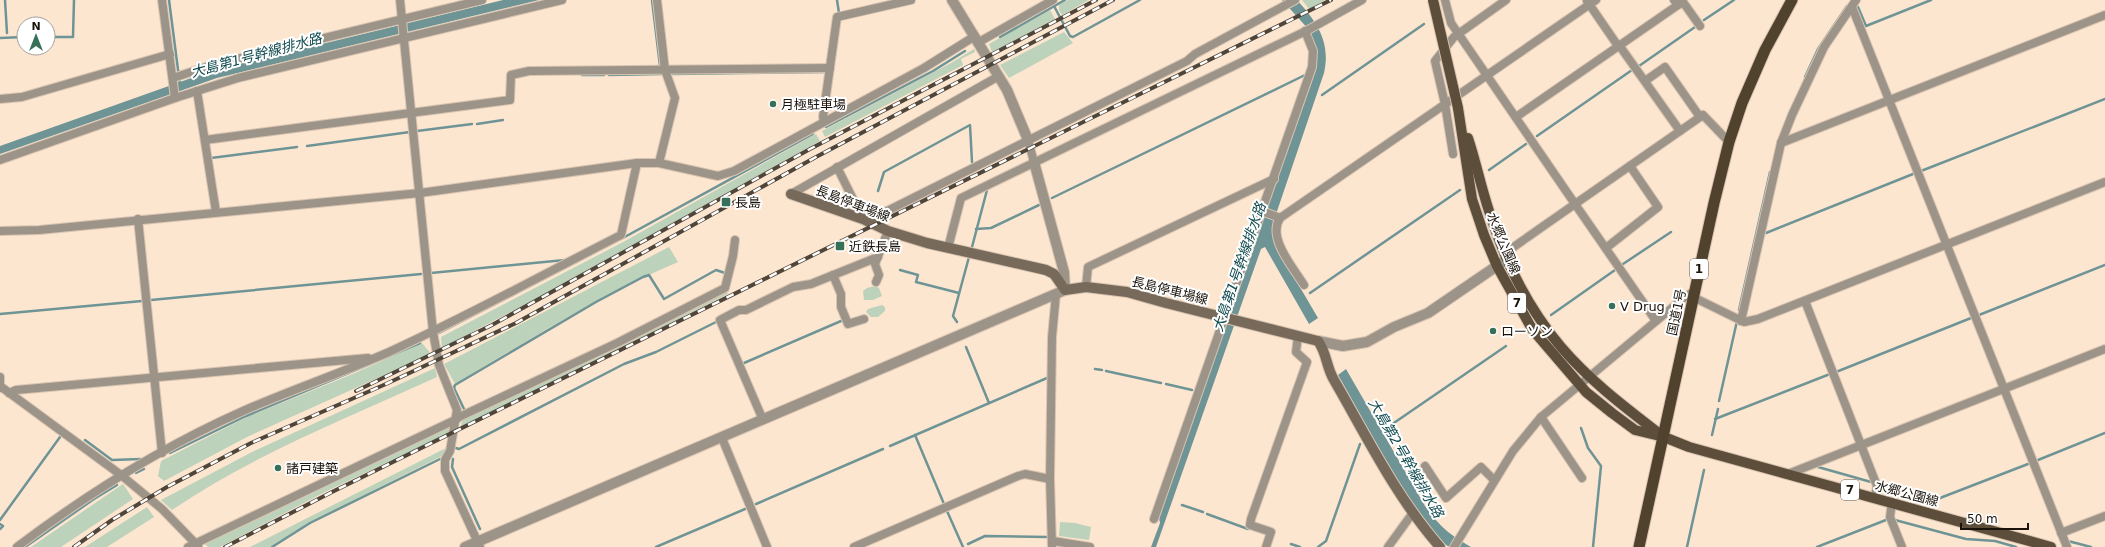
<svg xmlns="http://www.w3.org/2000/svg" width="2105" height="547" font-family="'DejaVu Sans','Noto Sans JP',sans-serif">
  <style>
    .green { fill: #bcd2ba }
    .water { fill: #6e9496 }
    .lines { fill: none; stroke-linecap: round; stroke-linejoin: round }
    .stream { stroke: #6e9496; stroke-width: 2.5 }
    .minor-casing { stroke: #d9c4b0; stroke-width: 10 }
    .tertiary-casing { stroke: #d9c4b0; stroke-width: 12 }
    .secondary-casing { stroke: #d9c4b0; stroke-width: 12 }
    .primary-casing { stroke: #d9c4b0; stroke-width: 12 }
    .trunk-casing { stroke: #d9c4b0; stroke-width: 13 }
    .minor { stroke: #9c9489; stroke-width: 8 }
    .tertiary { stroke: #9c9489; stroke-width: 10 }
    .secondary { stroke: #776a5b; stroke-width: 10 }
    .primary { stroke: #5c4e3a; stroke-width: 10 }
    .trunk { stroke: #50422c; stroke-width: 11 }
    .rail-casing { stroke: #4f4539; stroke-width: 4 }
    .rail { stroke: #fff; stroke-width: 2.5; stroke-dasharray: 8; stroke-linecap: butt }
    .primary-bridge-casing { stroke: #d9c4b0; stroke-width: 12; stroke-linecap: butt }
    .primary-bridge { stroke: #5c4e3a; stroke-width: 10 }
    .poi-dot { fill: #377058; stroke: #fff; stroke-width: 1.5 }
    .labels { text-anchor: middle; stroke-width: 4; stroke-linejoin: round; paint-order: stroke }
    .shield { fill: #fff; stroke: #5f5a54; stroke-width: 1 }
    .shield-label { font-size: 12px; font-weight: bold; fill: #1a130b }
    .poi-label { font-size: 13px; fill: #1a130b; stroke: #fff; text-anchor: start }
    .street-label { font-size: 13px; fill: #1a130b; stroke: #fff }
    .water-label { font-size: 14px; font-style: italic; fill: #114b4f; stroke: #fff }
  </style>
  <rect width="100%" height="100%" fill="#fde6d0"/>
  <g class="green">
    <path d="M1068,0H1089L1062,15L1059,10V5Z"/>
    <path d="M1302,0H1325L1309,9Z"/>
    <path d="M1050,10L1055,19L992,52L989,44Z"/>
    <path d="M1064,32L1073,43L1009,78L1000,65Z"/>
    <path d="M974,49L975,52L961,59L963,65L825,137L822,131L951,63Z"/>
    <path d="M816,134L820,141L543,295L442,348L441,337L625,241Z"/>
    <path d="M669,247L678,262C600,295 528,340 455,384L444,364Z"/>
    <path d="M875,286L879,288L882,296L873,300H864L863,291L867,288Z"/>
    <path d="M727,292L728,294L461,428L462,419Z"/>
    <path d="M882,305L885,307V311L878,317H871L866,312L868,309Z"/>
    <path d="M422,343L431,354L247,437L164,481L158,476L161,461L247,417L355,373Z"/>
    <path d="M435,368L437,377C348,418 254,454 172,510L161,500L252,452Z"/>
    <path d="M451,426L449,433L325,492L220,547H208L204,543Z"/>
    <path d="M446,448L444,455L310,522L270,547H250Z"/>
    <path d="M123,484L133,499L61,547H31Z"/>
    <path d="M147,507L154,517L107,547H85Z"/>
    <path d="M1060,522L1075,523L1091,527L1089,540L1059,536Z"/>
  </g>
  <g class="water">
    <path d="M503,0H539L217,78L0,154V146L211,71Z"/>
    <path d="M1282,0H1297C1317,22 1331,42 1324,73L1272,226L1274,243L1318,318L1309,324L1265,247L1261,249L1156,547H1151L1160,523L1159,518L1316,65L1308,32L1310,31Z"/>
    <path d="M1346,369L1425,506C1441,528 1449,534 1471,547C1465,547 1456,547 1450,547C1426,539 1354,403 1338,375Z"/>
  </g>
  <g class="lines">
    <g class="stream">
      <path d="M5,0L7,33"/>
      <path d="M169,0L180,85"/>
      <path d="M652,0L660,66"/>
      <path d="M837,0L839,13"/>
      <path d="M1054,6L1070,36L1073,37L1140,0"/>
      <path d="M1858,7L1866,26L1931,0"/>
      <path d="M1704,20L1734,0"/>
      <path d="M55,37H73L74,0"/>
      <path d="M1000,37L1065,0"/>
      <path d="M0,38L24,37"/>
      <path d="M1639,66L1695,27"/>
      <path d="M673,74L824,72"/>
      <path d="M582,75H604"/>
      <path d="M609,75L662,74"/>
      <path d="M1805,77L1818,49L1847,6"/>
      <path d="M1322,95L1424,24"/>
      <path d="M477,124L503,120"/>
      <path d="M826,127L933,71L965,51"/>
      <path d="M417,131L472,124"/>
      <path d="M1537,136L1632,70"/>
      <path d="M307,146L410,132"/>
      <path d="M211,158L297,147"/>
      <path d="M1489,170L1526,144"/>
      <path d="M1921,171L2105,99"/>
      <path d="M878,191L884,172L970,125L972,162"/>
      <path d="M1052,198L1305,75"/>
      <path d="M976,229L991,228L1039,205"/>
      <path d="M1766,233L1913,174"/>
      <path d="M621,239L813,134"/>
      <path d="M972,247L987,190"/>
      <path d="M1623,264L1671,232"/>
      <path d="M900,270L918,275L916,282L959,293"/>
      <path d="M431,273L565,260"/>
      <path d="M1310,293L1460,190"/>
      <path d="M151,300L421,274"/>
      <path d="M1739,310L1770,172"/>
      <path d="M0,314L142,301"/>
      <path d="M1551,315L1615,270"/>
      <path d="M1979,315L2105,265"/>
      <path d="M957,322L953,316L969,257"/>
      <path d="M439,333L613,243"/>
      <path d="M966,347L989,403"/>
      <path d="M744,363L841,321"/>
      <path d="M1095,369L1102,370"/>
      <path d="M1106,371L1161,383"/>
      <path d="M1836,372L1971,318"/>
      <path d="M1166,384L1192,390"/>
      <path d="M1719,401L1737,321"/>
      <path d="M464,409L454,388L455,385L596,302L643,277L649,275L664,299L716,270L725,273"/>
      <path d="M1715,419L1830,374"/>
      <path d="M1388,427L1506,346"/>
      <path d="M1581,428L1588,448L1601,466L1593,547"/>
      <path d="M915,435L944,504"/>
      <path d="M1712,435L1718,409"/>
      <path d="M85,440L112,460L141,459"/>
      <path d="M890,446L1047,378"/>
      <path d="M456,448L459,449L624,364L656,352L716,322"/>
      <path d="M170,453L246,416L420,343"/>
      <path d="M453,459L452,467L480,529"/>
      <path d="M2038,460L2105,433"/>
      <path d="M1818,467L1871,482"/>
      <path d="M136,473L144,469"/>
      <path d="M1880,484L1933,499"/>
      <path d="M1940,498L2028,464"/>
      <path d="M756,504L883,449"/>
      <path d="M1182,505L1203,512"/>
      <path d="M947,511L963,547"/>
      <path d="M1207,514L1248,529"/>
      <path d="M0,520L60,437"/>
      <path d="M1895,520L1966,539L1995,541L2016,547"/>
      <path d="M0,524L3,526L0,529"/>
      <path d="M2068,541L2091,547"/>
      <path d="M968,544L985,536L1047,537"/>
      <path d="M1291,544L1300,547"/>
      <path d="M25,547L94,499L117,485"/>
      <path d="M272,547L310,523L440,459"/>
      <path d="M656,547L745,509"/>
      <path d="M1318,547L1326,541L1360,444"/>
      <path d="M1687,547L1704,470"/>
      <path d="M1817,547L1886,520"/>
    </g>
    <defs>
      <g id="minor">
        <path d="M162,0L175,98"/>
        <path d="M400,0L433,332L439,365L457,410L450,451L445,460V471L480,547"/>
        <path d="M657,0L665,70L675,98L659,163"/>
        <path d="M1445,0L1451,23L1575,204L1505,253"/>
        <path d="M1587,1L1618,46"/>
        <path d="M1678,5L1683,2L1700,26"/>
        <path d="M1852,7L2067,547"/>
        <path d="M979,42L1053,0"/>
        <path d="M1619,45L1680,131"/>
        <path d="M173,78L212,65L482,0"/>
        <path d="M1645,81L1665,67L1700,117"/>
        <path d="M197,91L216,212"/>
        <path d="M0,99L22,97L170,54"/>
        <path d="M1516,117L1678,5L1674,0"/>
        <path d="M824,121L823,117L837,17L911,0"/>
        <path d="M205,140L510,100L511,75L529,71L830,68"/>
        <path d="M1028,140L1034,162"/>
        <path d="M1781,143L2105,15"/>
        <path d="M1453,154L1445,104L1435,61L1454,37L1506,0"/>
        <path d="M0,160L175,98L238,78L562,0"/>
        <path d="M837,167L863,219"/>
        <path d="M791,194L999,76"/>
        <path d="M1262,211L1280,218"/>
        <path d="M138,219L162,453"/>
        <path d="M867,221L1187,61L1195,54L1295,0"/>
        <path d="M0,231L39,230L420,193L637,163H659L718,176L734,171L924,68L975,36"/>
        <path d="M948,248L961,198L1308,30L1362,0"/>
        <path d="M1606,248L1658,207L1630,166"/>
        <path d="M833,275L841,294V307L848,324L864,319"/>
        <path d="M876,282L879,275L875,264L888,231"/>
        <path d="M1304,285C1293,267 1267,238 1280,218L1596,0"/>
        <path d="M1086,287L1088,267L1274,179"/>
        <path d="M1693,297L1744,322L1758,319L2105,182"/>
        <path d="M1805,301L1877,486L1875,497"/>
        <path d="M1656,321L1575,204L1703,115L1729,142"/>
        <path d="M1741,321L1781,143L1792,115L1824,47L1856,0"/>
        <path d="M0,377V388"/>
        <path d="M0,386L121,475L162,509L198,546"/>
        <path d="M9,393L16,390L368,358"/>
        <path d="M1541,417L1582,478"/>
        <path d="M457,418L617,343L725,288L733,256L735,240"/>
        <path d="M763,420L720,320L739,310H746L793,287L811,284L878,257"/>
        <path d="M722,438L767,547"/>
        <path d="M1425,466L1446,498L1481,467L1494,480"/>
        <path d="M1788,474L2105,349"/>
        <path d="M1892,502L1890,517L1902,547"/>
        <path d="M1154,519L1312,67L1313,51L1305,31"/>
        <path d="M2061,533L2105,516"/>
        <path d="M1053,541L1090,547"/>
        <path d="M17,547C87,494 162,447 243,411C291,390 341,373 389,352C468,316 544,274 621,235L637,163"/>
        <path d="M188,547L457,419"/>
        <path d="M854,547L1018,476L1025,474L1050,479"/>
        <path d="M1052,547L1050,479L1052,337L1056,294"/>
        <path d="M1266,547L1271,532L1250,525L1251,519L1307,362L1296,352L1298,336"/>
        <path d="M1388,547L1412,514"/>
        <path d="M1454,547L1513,451L1541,417L1685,297L1695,291"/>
      </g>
      <g id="tertiary">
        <path d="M952,0L1007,90L1028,140"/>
        <path d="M1318,341L1343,346L1367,342L1394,327L1428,313L1507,259"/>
        <path d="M465,547L1065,290L1064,272L1034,162"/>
      </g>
      <path id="secondary" d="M791,194L863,219L888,231L927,243L1046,270L1054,274L1065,290L1086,287L1127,292L1166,303L1318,341C1327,353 1326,367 1334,380C1367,437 1396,497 1440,547"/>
      <g id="primary">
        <path d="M1458,108L1472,199L1484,235L1497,266L1532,329L1586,392L1612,413L1635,430L1664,437L1689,447L2051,547"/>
        <path d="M1468,138C1476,162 1481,187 1489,211C1504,259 1528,308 1561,347C1590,381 1626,408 1661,435"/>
      </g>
      <path id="trunk" d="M1639,547L1714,203L1729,142L1742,103L1765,50L1792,0"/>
    </defs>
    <use href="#minor" class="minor-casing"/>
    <use href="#tertiary" class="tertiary-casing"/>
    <use href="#secondary" class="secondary-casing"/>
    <use href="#primary" class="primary-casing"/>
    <use href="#trunk" class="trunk-casing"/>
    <use href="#minor" class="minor"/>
    <use href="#tertiary" class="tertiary"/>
    <use href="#secondary" class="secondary"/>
    <use href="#primary" class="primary"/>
    <use href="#trunk" class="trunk"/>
    <defs>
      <g id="rail">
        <path d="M356,391L492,325L810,149L1096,0"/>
        <path d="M74,547L112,520L167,487L251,443L386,384L516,323L816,157L1113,0"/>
        <path d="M225,547L332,492L1331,0"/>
      </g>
    </defs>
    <use href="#rail" class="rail-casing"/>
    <use href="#rail" class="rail"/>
    <defs>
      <path id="primary-bridge" d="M1433,0L1458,108"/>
    </defs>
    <use href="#primary-bridge" class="primary-bridge-casing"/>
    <use href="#primary-bridge" class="primary-bridge"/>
  </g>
  <g class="poi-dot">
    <circle cx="773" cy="104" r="4"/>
    <rect x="721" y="197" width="10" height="10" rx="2"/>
    <rect x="835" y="241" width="10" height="10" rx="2"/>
    <circle cx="1612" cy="306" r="4"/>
    <circle cx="1493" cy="331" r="4"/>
    <circle cx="278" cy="468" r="4"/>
  </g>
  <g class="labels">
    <g class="shield">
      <rect x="1690" y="259" width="18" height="20" rx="3"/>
      <rect x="1508" y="293" width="18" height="20" rx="3"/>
      <rect x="1841" y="480" width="18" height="20" rx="3"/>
    </g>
    <g class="shield-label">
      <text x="1699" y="273">1</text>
      <text x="1517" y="307">7</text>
      <text x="1850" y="494">7</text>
    </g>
    <g class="poi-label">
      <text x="781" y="109">月極駐車場</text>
      <text x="735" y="207">長島</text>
      <text x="849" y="251">近鉄長島</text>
      <text x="1620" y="311">V Drug</text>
      <text x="1501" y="336">ローソン</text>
      <text x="286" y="473">諸戸建築</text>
    </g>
    <g class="street-label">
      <text transform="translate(853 203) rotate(21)" y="5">長島停車場線</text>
      <text transform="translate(1504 243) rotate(67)" y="5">水郷公園線</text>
      <text transform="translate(1170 290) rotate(14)" y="5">長島停車場線</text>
      <text transform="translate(1676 312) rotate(-78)" y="5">国道1号</text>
      <text transform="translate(1907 493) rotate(15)" y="5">水郷公園線</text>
    </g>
    <g class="water-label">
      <text transform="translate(256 55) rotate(-15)" y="5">大島第1号幹線排水路</text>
      <text transform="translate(1239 267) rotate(-71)" y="5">大島第1号幹線排水路</text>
      <text transform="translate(1406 458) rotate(60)" y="5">大島第2号幹線排水路</text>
    </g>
  </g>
  <g transform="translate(36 36)"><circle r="19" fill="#ffffff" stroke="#a3a19d"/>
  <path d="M0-3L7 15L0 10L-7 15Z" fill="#377058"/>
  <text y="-6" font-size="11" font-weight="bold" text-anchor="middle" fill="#1a130b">N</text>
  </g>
  <path d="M1961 523v6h67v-6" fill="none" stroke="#1a130b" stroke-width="2"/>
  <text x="1967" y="523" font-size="12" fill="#1a130b" stroke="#ffffff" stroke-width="3" paint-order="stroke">50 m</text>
</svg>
